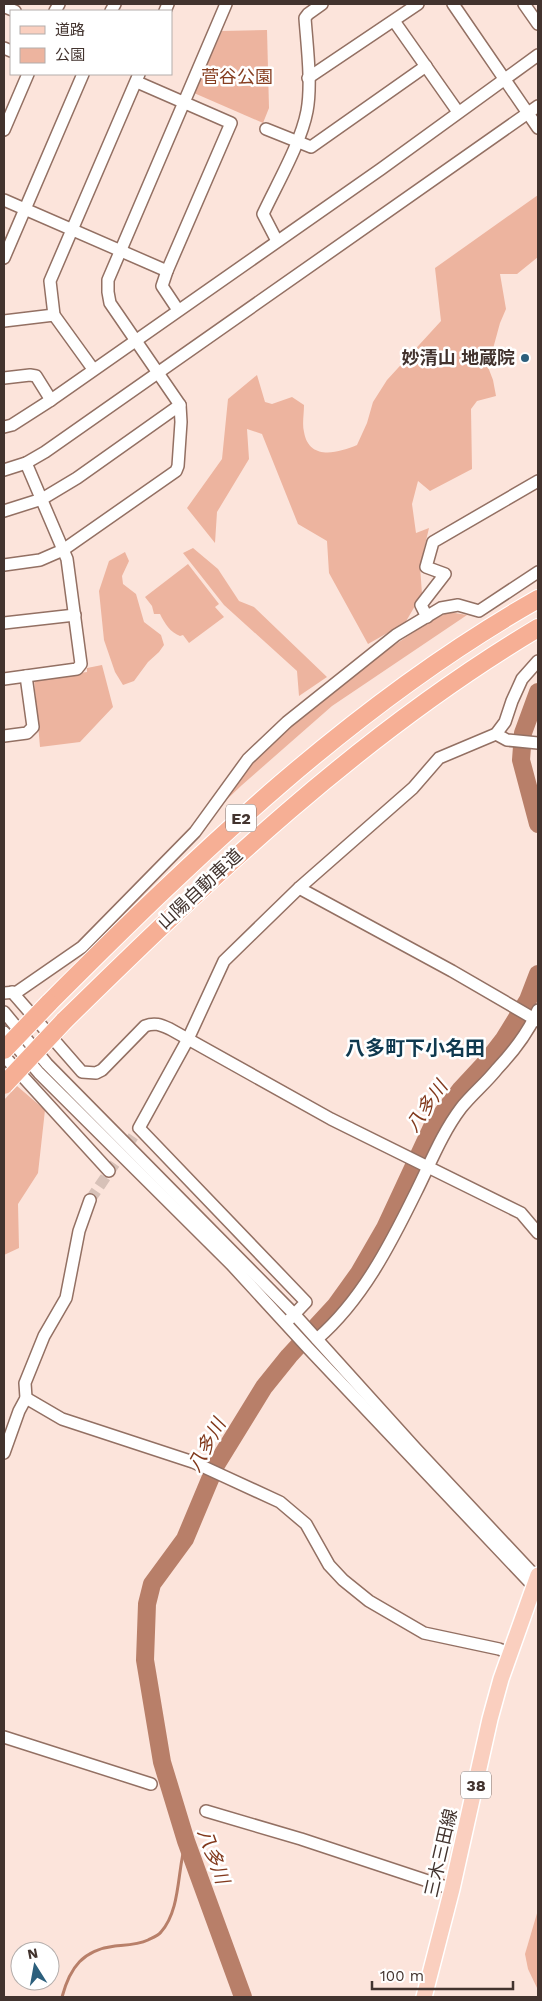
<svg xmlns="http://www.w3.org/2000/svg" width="542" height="2001" font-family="'Work Sans','Noto Sans JP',sans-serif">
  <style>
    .green { fill: #edb49f }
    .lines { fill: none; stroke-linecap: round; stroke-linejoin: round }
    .stream { stroke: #b87f69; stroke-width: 3 }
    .river { stroke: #b87f69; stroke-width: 18 }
    .minor-tunnel { stroke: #d7c1b8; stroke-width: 11; stroke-dasharray: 11 5.5; stroke-linecap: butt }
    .minor-casing { stroke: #937063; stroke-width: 14 }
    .major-casing { stroke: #fff; stroke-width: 18 }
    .highway-casing { stroke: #fff; stroke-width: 20 }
    .minor { stroke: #fff; stroke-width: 11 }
    .major { stroke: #facfbf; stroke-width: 15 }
    .highway { stroke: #f6af95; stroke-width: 18 }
    .highway-bridge-casing { stroke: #fff; stroke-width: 20; stroke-linecap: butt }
    .highway-bridge { stroke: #f6af95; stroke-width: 18 }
    .poi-dot { fill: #2c5f7c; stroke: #fff; stroke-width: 2 }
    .labels { text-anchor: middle; stroke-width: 5; stroke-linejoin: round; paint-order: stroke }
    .shield { fill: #fff; stroke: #7b706d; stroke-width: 1 }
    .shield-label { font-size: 16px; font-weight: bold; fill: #42332e }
    .park-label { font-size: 18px; fill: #863e20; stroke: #fff }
    .poi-label { font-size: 18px; font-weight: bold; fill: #42332e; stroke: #fff; text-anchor: end }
    .street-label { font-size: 18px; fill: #42332e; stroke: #fff }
    .water-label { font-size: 19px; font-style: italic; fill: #82391c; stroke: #fff }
    .quarter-label { font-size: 20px; font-weight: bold; fill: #0f394f; stroke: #fff }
  </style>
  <rect width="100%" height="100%" fill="#fce4db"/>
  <g class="green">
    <path d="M267,30L269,108L263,123L194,93L222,31Z"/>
    <path d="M538,195V257L517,274H500L506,309L500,323L488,367L493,380L496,396L477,401L471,409L472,469L430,491L418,481L412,504L416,533L429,528L420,566L422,594L405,623L368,644L329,573L327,541L298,524L262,434L247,429L249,459L217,512L215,543L187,508L222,459L228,399L257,375L265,402L272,404L292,397L304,405C304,414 302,424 304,432C309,461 338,453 357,445L367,423L373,402L387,380L441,321L435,268Z"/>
    <path d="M193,548L218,569L239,601L254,607L327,677L299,696L297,671L224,605L183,553Z"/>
    <path d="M125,552L129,561L122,576L123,584L136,594L144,622L161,635L164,645L159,652L148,662L134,681L123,685L115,672L104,640L99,591L109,561Z"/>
    <path d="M188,564L219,604L215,607L224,617L189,643L183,635L180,636C170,632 165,624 160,614H154L152,606L145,597Z"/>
    <path d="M449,612L467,615L332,706L242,785L201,824L255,755L342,680L429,622Z"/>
    <path d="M102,665L113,707L80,742L40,747L34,679L87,672V668Z"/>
    <path d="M17,1086L45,1110L38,1173L18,1204L19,1248L4,1255V1100Z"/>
    <path d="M538,1910V1990L528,1969L525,1954Z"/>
  </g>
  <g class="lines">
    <path class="stream" d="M62,1997C70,1967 83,1950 115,1946C126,1945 138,1945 148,1940C152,1938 158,1936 161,1932C181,1910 177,1869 186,1841"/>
    <g class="river">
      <path d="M538,692L523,733L521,760L538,824"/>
      <path d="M243,1997L186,1841L162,1762L145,1660L147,1604L152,1584L185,1539L216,1465L264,1387L289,1356L336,1305L359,1273L385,1228L432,1127L461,1089L487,1061L504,1039L528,1000L538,974"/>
    </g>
    <path class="minor-tunnel" d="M90,1200L139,1128"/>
    <defs>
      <g id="minor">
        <path d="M4,4L5,7L15,11"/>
        <path d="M453,4L538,128"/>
        <path d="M524,4L538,24"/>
        <path d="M55,11L59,4"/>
        <path d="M111,11L115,4"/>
        <path d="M165,11L168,4"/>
        <path d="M394,21L458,112"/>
        <path d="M4,48L11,51"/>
        <path d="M308,78L418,4"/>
        <path d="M137,82L231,123L167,271L162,286L178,310"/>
        <path d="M266,129L311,147L426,66"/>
        <path d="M4,130L28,74"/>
        <path d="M4,200L167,271"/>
        <path d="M277,241L263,214C277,184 301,143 307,111C312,84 307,46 305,18L308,14L322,4"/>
        <path d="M4,258L83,74"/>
        <path d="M4,321L54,315"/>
        <path d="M93,369L54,315L50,281L139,74"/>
        <path d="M4,378L30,375L36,376L51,400"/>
        <path d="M4,427L12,425L51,400L381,169L538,55"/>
        <path d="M4,470L26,463L45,452L538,106"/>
        <path d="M4,511L42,499L77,478L180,405"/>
        <path d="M4,565L40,560L63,550L176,471L178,466L181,422L180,405L110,303L108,292V280L226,4"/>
        <path d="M427,617L421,605L445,574L426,567L433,542L538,481"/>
        <path d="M4,623L75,615"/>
        <path d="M4,679L77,669L81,664L67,559L26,463"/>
        <path d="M496,734L507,740L538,743"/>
        <path d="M4,736L27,733L33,727L26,676"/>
        <path d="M299,888L452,971L538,1021"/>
        <path d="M12,992L82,1072L96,1073L102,1070L145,1026C155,1022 161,1025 170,1029L331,1119L521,1213L538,1233"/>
        <path d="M4,993L17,992L82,947L195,832L248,759L287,722L396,635L441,608L458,605L479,611L538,572"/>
        <path d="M4,1012L47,1064L295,1315L416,1449L538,1579"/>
        <path d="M4,1032L39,1073L231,1264L309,1349L538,1591"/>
        <path d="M4,1056L109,1171"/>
        <path d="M286,1323L306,1302L139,1128L188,1039L224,961L299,888L413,788L439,758L496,734L505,722L512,701L522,679L538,661"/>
        <path d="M317,1339C362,1300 390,1245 416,1192C430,1164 442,1133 461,1108C472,1094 486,1083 497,1069C513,1052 529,1031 538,1010"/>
        <path d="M26,1398L62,1419L193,1462L280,1502L306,1524L329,1565L343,1580L369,1601L424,1633L499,1649L509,1653"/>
        <path d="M4,1453L19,1411L26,1398L25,1383L44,1336L66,1298L79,1231L90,1200"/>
        <path d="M4,1737L151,1784"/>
        <path d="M206,1811L301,1839L452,1889"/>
      </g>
      <path id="major" d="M424,1997L452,1889L490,1719L501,1679L538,1575"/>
      <g id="highway">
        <path d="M49,1003C199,853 353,704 538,599"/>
        <path d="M64,1021C211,877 360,734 538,628"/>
      </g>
    </defs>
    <use href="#minor" class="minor-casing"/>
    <use href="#major" class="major-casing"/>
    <use href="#highway" class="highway-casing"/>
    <use href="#minor" class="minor"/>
    <use href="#major" class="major"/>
    <use href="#highway" class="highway"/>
    <defs>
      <g id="highway-bridge">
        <path d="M4,1050L49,1003"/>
        <path d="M4,1085L64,1021"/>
      </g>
    </defs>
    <use href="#highway-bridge" class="highway-bridge-casing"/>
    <use href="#highway-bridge" class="highway-bridge"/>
  </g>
  <circle class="poi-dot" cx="525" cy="358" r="5"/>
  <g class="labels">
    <g class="shield">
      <rect x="226" y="804.5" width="30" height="27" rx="4"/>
      <rect x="461" y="1771.5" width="30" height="27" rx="4"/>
    </g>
    <g class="shield-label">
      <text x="241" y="824">E2</text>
      <text x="476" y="1791">38</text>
    </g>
    <g class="park-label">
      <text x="237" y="83">菅谷公園</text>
    </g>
    <g class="poi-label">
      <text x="515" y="364">妙清山 地蔵院</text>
    </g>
    <g class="street-label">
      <text transform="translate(200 889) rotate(-43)" y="6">山陽自動車道</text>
      <text transform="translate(441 1853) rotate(-77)" y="6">三木三田線</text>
    </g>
    <g class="water-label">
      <text transform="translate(426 1106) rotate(-55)" y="7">八多川</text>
      <text transform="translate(206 1445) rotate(-61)" y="7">八多川</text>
      <text transform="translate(214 1856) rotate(70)" y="7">八多川</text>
    </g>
    <g class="quarter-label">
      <text x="415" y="1055">八多町下小名田</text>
    </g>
  </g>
  <rect width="542" height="2001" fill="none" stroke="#42332e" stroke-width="10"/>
  <rect x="10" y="10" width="162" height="65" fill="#ffffff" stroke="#b3adab"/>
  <rect x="20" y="26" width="25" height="8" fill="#facfbf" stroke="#b3adab"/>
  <text x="55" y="35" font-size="15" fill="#42332e">道路</text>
  <rect x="20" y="48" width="25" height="15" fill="#edb49f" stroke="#b3adab"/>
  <text x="55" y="60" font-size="15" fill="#42332e">公園</text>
  <g transform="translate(35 1966) rotate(349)"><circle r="24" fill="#ffffff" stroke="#b3adab"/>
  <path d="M0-4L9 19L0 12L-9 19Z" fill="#2c5f7c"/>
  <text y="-8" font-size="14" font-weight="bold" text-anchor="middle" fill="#42332e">N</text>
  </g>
  <path d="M372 1981v8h141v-8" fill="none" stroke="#42332e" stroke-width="2.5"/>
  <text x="380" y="1981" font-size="15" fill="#42332e" stroke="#ffffff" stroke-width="4" paint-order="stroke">100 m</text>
</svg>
